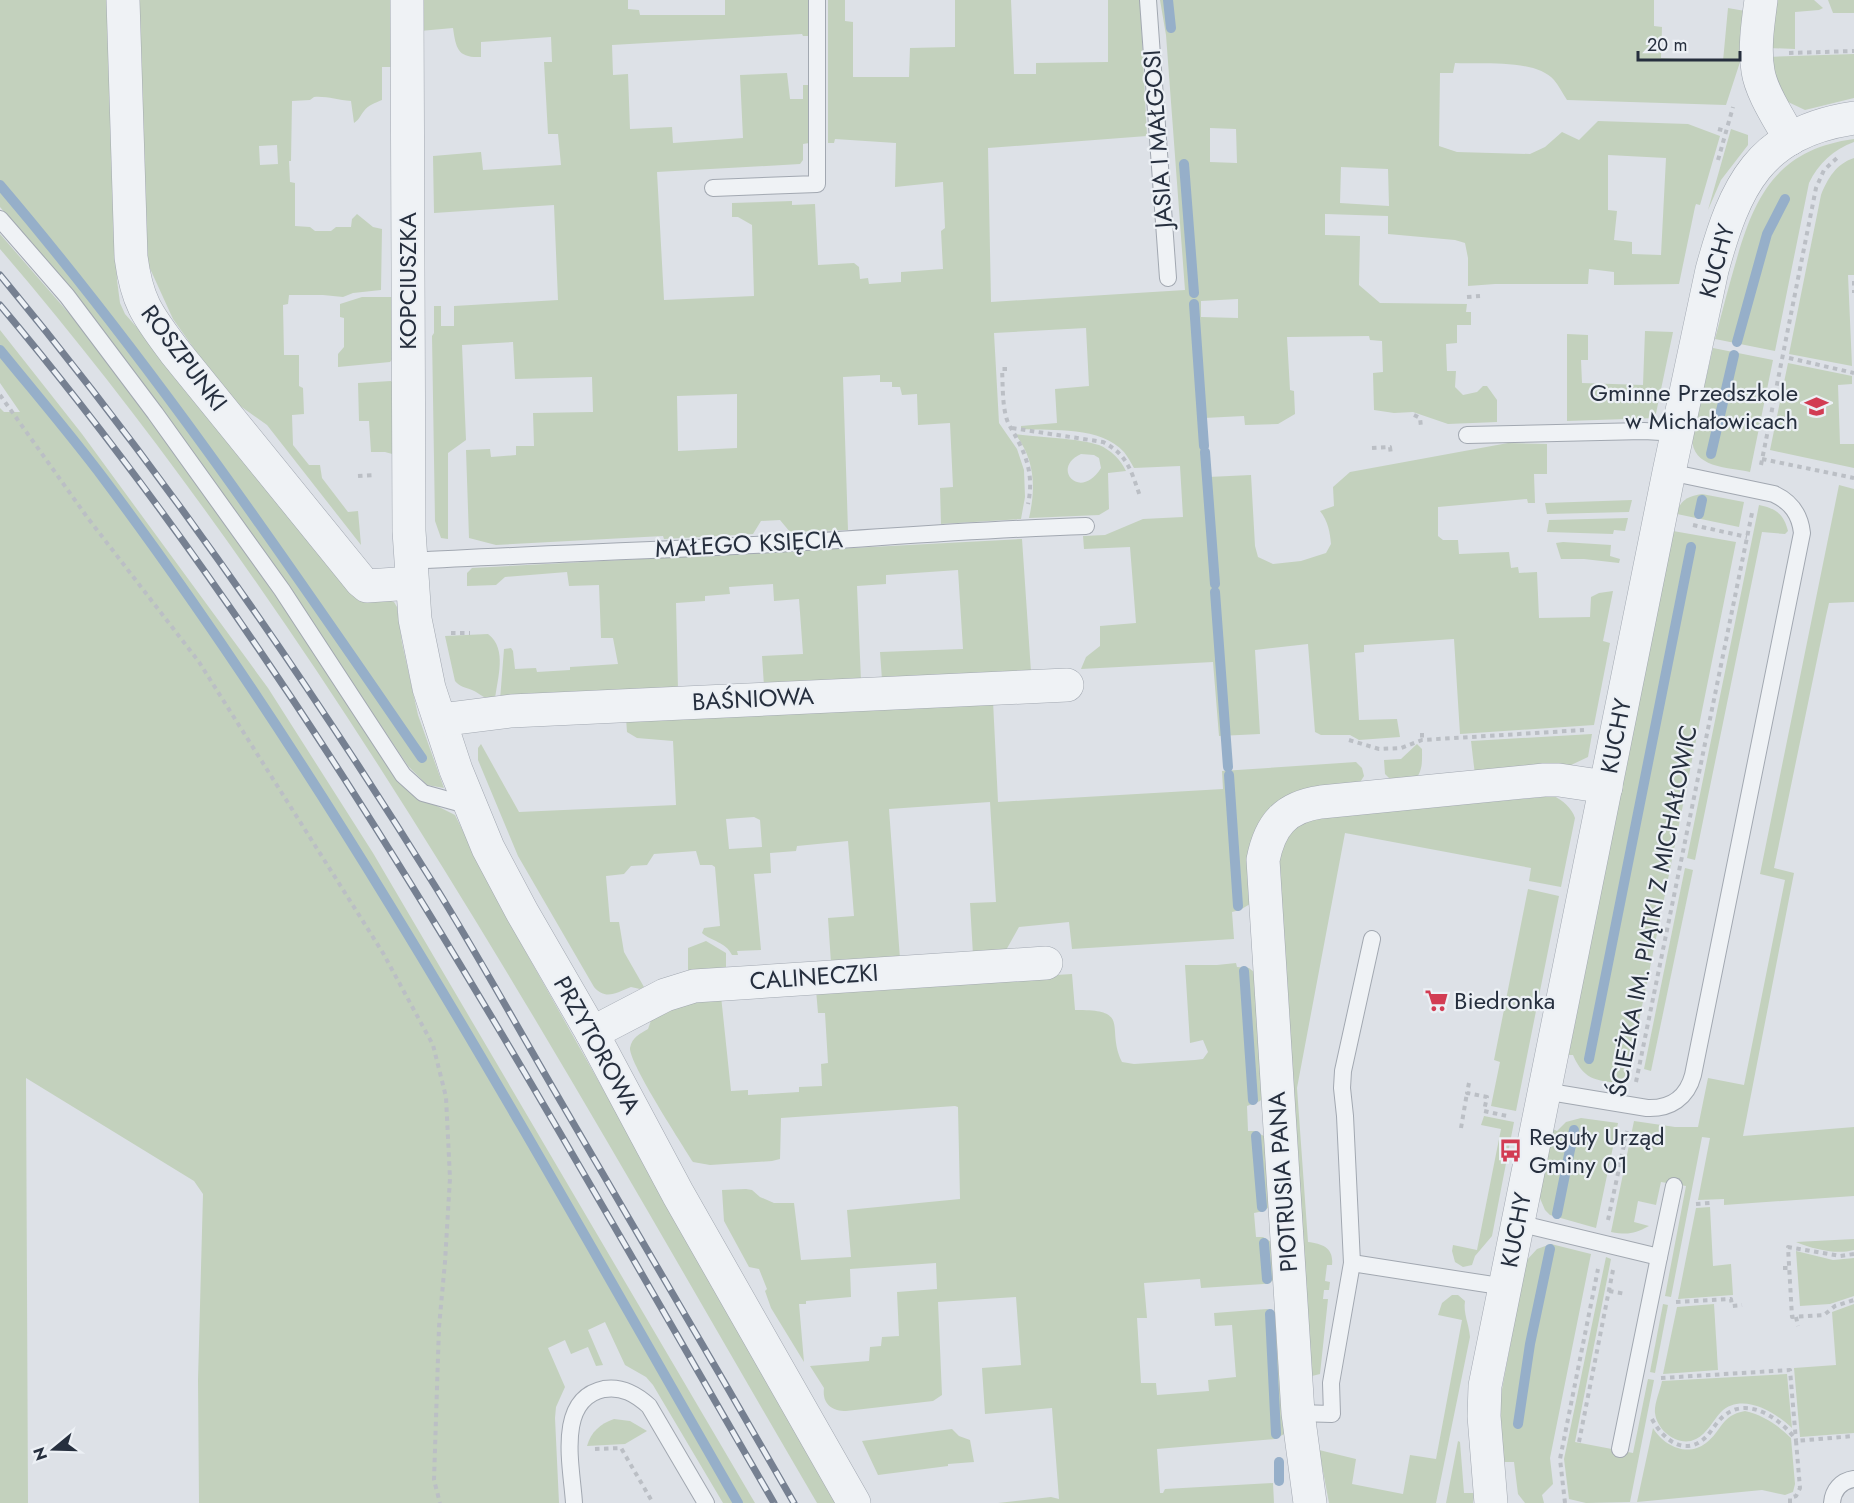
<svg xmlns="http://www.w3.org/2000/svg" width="1854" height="1503" font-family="Jost,sans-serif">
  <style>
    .green { fill: #c3d1bd; fill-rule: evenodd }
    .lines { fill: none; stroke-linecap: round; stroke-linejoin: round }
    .stream { stroke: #96afc9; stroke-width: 10 }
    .service-casing { stroke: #a2a8b1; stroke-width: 18 }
    .minor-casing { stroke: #a2a8b1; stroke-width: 34 }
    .path { stroke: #bbbfc5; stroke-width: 4; stroke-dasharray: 4.5 4.5; stroke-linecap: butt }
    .service { stroke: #eff2f5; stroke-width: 16 }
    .minor { stroke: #eff2f5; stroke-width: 33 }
    .rail-casing { stroke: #768091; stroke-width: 7 }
    .rail { stroke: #ecf0f5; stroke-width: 4.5; stroke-dasharray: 14; stroke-linecap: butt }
    .labels { text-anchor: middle; stroke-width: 4.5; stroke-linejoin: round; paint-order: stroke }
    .street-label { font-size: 24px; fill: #262f3e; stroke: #ecf0f5 }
    .poi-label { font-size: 24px; fill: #262f3e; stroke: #ecf0f5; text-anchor: start }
  </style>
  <rect width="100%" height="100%" fill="#dde1e7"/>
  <g class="green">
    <path d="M0,0H108L117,280L120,303L125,314L202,401L388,600L394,602L397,607L402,643L418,715L444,788L427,785L408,766C280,574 151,382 0,207Z"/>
    <path d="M139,0H393V67H382V100C375,103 368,105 364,111C360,116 359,120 354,123L351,101C337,100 327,96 314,97L310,100L292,101L291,161H289L290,182L295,183V226L310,227L315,231H331L336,227H351L352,219L357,214L373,227L382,229L381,290L353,293L343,297L323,295H289L288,304L283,305L284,355H299V386L303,388L304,414L292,415L293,445L309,465H320L322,478L348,512L358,511L361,545L267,425L229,398L173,319L142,251ZM277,145L278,164L260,165L259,146Z"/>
    <path d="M420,0H628V9L639,10L640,15H725V0H808V36H803L802,34L612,45L613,75L628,74L630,129L672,127L673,143L743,138L740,75L787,73L790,99H803V85H808L809,143L803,144V160L800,164L657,172L664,300L754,296L752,225L738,217H732V203L792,201V205L815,204L818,265L854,263L859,267L860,279L868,278L869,284L901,282V272L943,269L941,231L945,228L943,182L895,187L896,143L835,139L834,143H828V0H845V21L853,22V77H909L910,48L955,47V0H1011L1014,74H1036V63L1108,62V0H1140L1147,136L988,148L991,302L1185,290L1166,35L1160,0H1654V26L1662,27L1661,58L1723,61L1728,8L1745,11L1740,62L1726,105L1567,100C1563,94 1559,86 1554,80C1536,59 1482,64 1455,63L1453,73H1440L1439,146L1457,152L1530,154L1545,147L1562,132L1579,140L1598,121L1688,124L1720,136L1700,205L1696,204L1695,207L1679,284L1614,285V272L1589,269L1588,284H1495L1468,286V258L1465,243L1455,240L1388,234V216L1325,214V235L1360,236L1359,285L1380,303L1467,304L1466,312H1471V325H1457V343L1446,344L1447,371H1456L1455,387L1463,395L1477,392L1483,386H1487L1497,400V422L1448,424L1413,412L1394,413L1374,410L1373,373L1383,372L1382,341L1370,340L1369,336L1287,337L1290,390L1294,391L1295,414L1278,424L1245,425L1244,416L1204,418L1208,477L1251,475L1255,546L1258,557L1273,564L1301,561L1326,553L1331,544C1330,532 1328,521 1320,511L1334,506L1333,487L1350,472L1508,443L1547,444V474H1534L1535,503H1528L1527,499L1438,507V536L1443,540H1458L1459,554L1509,552L1511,568L1518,567L1519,573L1537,572L1539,618L1590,617L1591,597L1599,593L1613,591L1603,641L1610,643L1594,725L1460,734L1454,639L1364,645V652L1355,653L1359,720L1397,719L1400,737L1359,740L1350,735H1321L1315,732L1308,644L1255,650L1260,734L1219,736L1213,662L1081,669L1086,657L1100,646V626L1136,623L1130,547L1084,549L1083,536L1105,535L1143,519L1183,517L1180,466L1134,468C1131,463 1128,457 1124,452C1101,426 1053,431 1021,429V426L1057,423L1055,389L1089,386L1086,328L994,333L999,423L1017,449L1024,470L1025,497L1021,519L941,524L940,488L953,487L950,423L918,425L917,394L902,395L900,387H892V382H880V375L843,377L848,530L790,532L780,520L761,521L753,534L664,539L663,536L496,545L469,538L466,450L490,449L491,457L516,455V446H534L533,413L593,412L592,377L515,379L513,342L462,345L466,440L448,453V539L441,538L435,521L432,336L434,333V306H441V326H454V306L558,300L554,205L434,213L433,156L481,152L483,170L561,165L558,134H548L544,62H552L551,37L481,42V57C458,58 456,49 453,28L420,31ZM1210,128L1236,129L1237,163L1210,162ZM1608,155L1666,158L1661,255L1632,254V242L1614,240L1617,211L1608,210ZM1341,167L1388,169L1389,206L1340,203ZM1238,299V318L1201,317V301ZM737,394V448L678,451L677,396Z"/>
    <path d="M1774,0H1814L1823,8L1819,10L1795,12V49L1769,48Z"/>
    <path d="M1828,0H1854V13H1833Z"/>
    <path d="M1854,54V98L1805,110L1786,101L1767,57Z"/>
    <path d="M1731,129L1748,135V145L1721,180L1708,210Z"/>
    <path d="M1854,139V142C1834,149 1818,164 1809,183L1775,351L1715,339C1722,312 1729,285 1737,258C1756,192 1780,149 1854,139Z"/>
    <path d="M1854,158V275H1848L1852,366L1789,354L1821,195C1828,178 1836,164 1854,158Z"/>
    <path d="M0,234L73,318L129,390L419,797L455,815L501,908L836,1503H817C565,1072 326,629 0,249Z"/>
    <path d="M362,297H394L395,356L390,362L338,367V354L344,347V318L340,317V304Z"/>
    <path d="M0,330L82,434L268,688L373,853L755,1503H723L653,1385L646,1377L625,1365L605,1322L588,1330L603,1365L596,1366L588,1347L571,1354L565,1340L548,1348L565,1387L556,1407L555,1418L559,1503H199L198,1380L203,1194L194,1181L26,1078L28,1503H0V408L4,412H20L0,383Z"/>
    <path d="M1645,331L1673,332L1655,418L1567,421V334L1588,335V360H1581L1582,383L1643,385Z"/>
    <path d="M1713,348L1773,360L1750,472C1727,467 1692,468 1692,438Z"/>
    <path d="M1788,363L1852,376V384L1838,385L1840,444H1854V468L1770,450Z"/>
    <path d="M391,381L395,386L396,455L385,452H371L369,421H359L358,383Z"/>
    <path d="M1015,434C1037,437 1079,438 1099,445C1111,450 1121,460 1126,471L1108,473L1109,509L1099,515L1029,518C1036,488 1035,459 1015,434ZM1081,454L1094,455L1099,458L1101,468C1080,502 1050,468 1081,454Z"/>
    <path d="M1839,485L1854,489V602L1829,603L1826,616L1774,868L1794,873L1743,1136L1854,1127V1196L1724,1205V1199L1698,1200L1710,1138L1702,1137L1671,1297L1665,1296L1686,1186L1661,1182L1656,1205L1638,1201L1634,1222L1649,1226C1634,1234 1628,1235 1611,1232L1634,1121L1675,1127H1698L1708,1078L1744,1085L1785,880L1760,874Z"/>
    <path d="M1702,494L1744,502L1739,527L1677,514C1679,500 1689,496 1702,494Z"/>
    <path d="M1632,500L1629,512L1547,514L1545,503Z"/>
    <path d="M1759,505C1775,508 1784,514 1788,531L1785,534L1762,532L1695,860L1687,858Z"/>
    <path d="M1628,518L1625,531L1614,530L1613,534L1547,532L1549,520Z"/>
    <path d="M1673,531L1736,542L1663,904H1656L1654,917L1660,919L1626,1084C1599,1080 1585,1083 1573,1055H1569V1053Z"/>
    <path d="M1022,539L1031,672L882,680L880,652L963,649L958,570L886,575V584L857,586L861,681L764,686L762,656L803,654L799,599L774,601L773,584L729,587L730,594L705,596V601L676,603L678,690L500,700L504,649L511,648L513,651L515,669L536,668L537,672L570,670V667L618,664L613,638H601L599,585L569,586L567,572L505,577L496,585L467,586V573L472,568Z"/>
    <path d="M1563,542L1611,545L1610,556L1620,559L1619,563L1584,559H1561L1556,543Z"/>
    <path d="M488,634C508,649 497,679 495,700C485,700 481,694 472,690C465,687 460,687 455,681L445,636Z"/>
    <path d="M993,701L998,802L1223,789L1222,771L1356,762L1362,768L1364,776L1359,784L1308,790L1250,904L1240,910L1232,912L1234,939L1072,949L1069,922L1019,927L1005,952L973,955L970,903L996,902L990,802L889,809L900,959L831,963L828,918L854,916L848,841L797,846L796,851L770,853L771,873L754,874L761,950L737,951L738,955H732C726,942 711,941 702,933L704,928L720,926L715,867L712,865H700L696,851L654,854L647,865L631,866L624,874L606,876L610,922H619L624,952L644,987L640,989L631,987C617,992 606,1001 594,987L518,856L478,760V748L481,744L519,812L676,805L673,741L637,738L627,732L626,718ZM754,817L760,820L762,847L729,849L726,819Z"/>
    <path d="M1592,734L1588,757L1569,766L1475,775L1471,741Z"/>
    <path d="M1417,744L1422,749C1422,762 1423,770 1415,780L1393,782L1385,774L1384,760L1401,759Z"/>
    <path d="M1554,796C1562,800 1572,808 1575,818L1561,887L1529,881L1531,868L1345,833L1297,1088L1308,1242C1323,1244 1334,1248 1332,1265H1327L1325,1281L1330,1282L1329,1290H1324L1323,1299H1328L1320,1374L1312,1376L1309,1374L1275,865L1283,839L1306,819Z"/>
    <path d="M1685,868L1693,870L1651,1071L1644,1069Z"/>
    <path d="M1528,889L1559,896L1516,1111L1491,1106L1500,1062L1494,1060Z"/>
    <path d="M706,941L726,953V969L688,970V948Z"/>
    <path d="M1236,963L1237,967L1249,968L1254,972L1264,1097L1260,1101L1247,1106L1248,1131H1254L1264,1136L1269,1207L1264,1211L1254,1213L1256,1237H1263L1273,1243L1274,1279L1270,1283L1264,1284L1201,1288L1200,1279L1144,1283L1147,1318H1137L1141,1383H1156L1157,1395L1209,1391L1208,1380L1236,1377L1232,1325L1215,1326L1214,1313L1267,1309L1275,1312L1286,1433L1275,1439L1157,1449L1160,1493H1163L1165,1489L1273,1483L1274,1503H998L1051,1497L1059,1499L1052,1408L985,1414L982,1368L1021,1365L1016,1297L938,1302L942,1395L933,1401L846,1411C832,1411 822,1404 824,1388L810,1366L869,1361L870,1347L881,1346L882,1337L899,1336L897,1292L937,1289L936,1263L850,1269L851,1297L806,1301V1304H799L804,1362L771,1308L765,1291L767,1289L759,1269L749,1267L724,1221L722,1190L746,1189L752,1190L760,1197L774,1203H794L801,1260L851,1257L847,1210L960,1199L958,1107L955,1106L781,1118L780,1159L772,1161L710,1165L693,1162C682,1144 629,1063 630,1048C632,1037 640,1034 648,1029L653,1015L691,999L721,996L731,1091L748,1090V1095L799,1092V1087L822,1086L821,1064L828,1063L825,1013H818L816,990L1072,974L1075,1010C1133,1009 1105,1028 1122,1062L1134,1064L1195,1060L1203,1059L1208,1052L1203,1040L1190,1043L1185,965H1217Z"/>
    <path d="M1484,1116L1514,1122L1492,1236L1475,1256L1472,1265L1463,1267L1455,1262L1452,1251L1453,1245L1477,1250L1501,1129L1481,1125Z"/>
    <path d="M1581,1118L1618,1123L1596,1228L1550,1215L1545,1210L1539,1196L1553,1129L1557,1131L1566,1122Z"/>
    <path d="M1710,1207L1713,1266L1731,1264L1733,1295L1678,1299L1696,1208Z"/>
    <path d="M1854,1239V1250C1836,1255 1813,1249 1796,1242Z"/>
    <path d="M1551,1244L1591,1254L1550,1458L1553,1484L1542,1495L1544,1503H1525L1518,1494L1514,1462H1503L1500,1400L1526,1261L1537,1249Z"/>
    <path d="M1796,1251L1833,1260L1854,1258V1296L1830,1304L1800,1306Z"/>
    <path d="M1606,1257L1611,1259L1575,1442L1633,1453L1648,1379L1654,1380L1630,1502L1586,1503L1569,1499L1564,1459Z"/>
    <path d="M1452,1295H1458L1465,1301C1463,1313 1469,1324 1470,1337L1436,1503H1329L1319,1450L1356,1459L1352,1484L1403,1494L1410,1455L1436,1459L1462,1320L1438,1315L1442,1303Z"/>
    <path d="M1663,1304L1668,1305L1655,1373L1650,1372Z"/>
    <path d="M1714,1304L1718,1370L1663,1374L1677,1307Z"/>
    <path d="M1854,1304V1433L1800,1437L1794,1368L1836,1365L1832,1312Z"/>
    <path d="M1787,1374L1792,1428C1775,1412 1742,1392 1721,1412C1713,1420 1707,1434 1696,1439C1679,1448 1657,1431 1655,1413C1654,1404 1660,1391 1662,1381Z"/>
    <path d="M1745,1411C1763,1415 1778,1425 1791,1438L1795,1484L1793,1492L1785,1495L1762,1490L1637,1502L1653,1428C1663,1445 1687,1458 1706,1443C1722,1431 1721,1415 1745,1411Z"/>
    <path d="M614,1419L630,1421L647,1431L625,1444L587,1446C591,1432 600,1424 614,1419Z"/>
    <path d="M952,1429L959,1436L970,1440L974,1462L948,1464V1466L878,1475L862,1441Z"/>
    <path d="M1458,1441L1460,1442L1464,1493H1474L1473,1503H1446Z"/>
  </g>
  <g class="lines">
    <g class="stream">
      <path d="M1168,0L1171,28"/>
      <path d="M1184,164L1194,293"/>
      <path d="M0,185C154,366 287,562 422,758"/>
      <path d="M1194,304L1204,446"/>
      <path d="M1737,342L1767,234L1785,199"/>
      <path d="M0,350C35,393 71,435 104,479C345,801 538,1156 738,1503"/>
      <path d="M1205,452L1215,584"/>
      <path d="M1711,454L1734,355"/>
      <path d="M1699,514L1702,500"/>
      <path d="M1215,592L1228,767"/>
      <path d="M1229,775L1238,906"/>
      <path d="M1244,971L1253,1100"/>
      <path d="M1589,1059L1691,547"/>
      <path d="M1256,1136L1262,1207"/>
      <path d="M1557,1214L1574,1130"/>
      <path d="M1264,1243L1267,1279"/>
      <path d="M1270,1314L1276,1434"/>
      <path d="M1518,1424L1530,1344L1550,1249"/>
      <path d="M1279,1462V1481"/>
    </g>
    <defs>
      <g id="service">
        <path d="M1148,0L1168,278"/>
        <path d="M713,188L817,184V0"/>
        <path d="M0,219L67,296L155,413L282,590L403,775L423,793L470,806"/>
        <path d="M1467,435L1644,431L1678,433"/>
        <path d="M411,561C532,554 653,551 774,544C878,538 982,529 1086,526"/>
        <path d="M1544,1091L1647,1108C1670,1109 1687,1098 1693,1075L1802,533C1800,514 1791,502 1774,494L1669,472"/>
        <path d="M1518,1223L1659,1257L1620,1449"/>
        <path d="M1659,1257L1674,1186"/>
        <path d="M1352,1263L1345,1116L1342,1088L1343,1071L1372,939"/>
        <path d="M1298,1413L1332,1414L1331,1383L1352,1263L1506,1287"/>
        <path d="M574,1503C572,1468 555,1399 604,1389C622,1386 636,1394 649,1406L706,1503"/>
        <path d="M1832,1503C1833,1490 1841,1481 1854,1479"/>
      </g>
      <g id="minor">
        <path d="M123,0L131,257C137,303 148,316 175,352L361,581L367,586L412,583"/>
        <path d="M407,0L409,531L415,619L429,688L456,770L488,848L522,912L592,1033L678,1194L854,1503"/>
        <path d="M1761,0C1758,23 1754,48 1758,71C1761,92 1780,120 1790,139"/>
        <path d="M440,720L511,711L1067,685"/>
        <path d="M592,1033L665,995L694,986L1046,963"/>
        <path d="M1310,1503L1298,1413L1263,860C1270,825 1285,807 1321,802L1544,780H1559L1606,787"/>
        <path d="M1491,1503L1484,1416L1485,1386L1669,472L1712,270C1735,186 1759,132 1854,118"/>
      </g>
    </defs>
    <use href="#service" class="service-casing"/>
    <use href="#minor" class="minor-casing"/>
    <g class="path">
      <path d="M1789,53L1854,51"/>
      <path d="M1718,129L1726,131"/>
      <path d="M1718,160L1733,107"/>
      <path d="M1854,281V293"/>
      <path d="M1467,297L1480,296"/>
      <path d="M1789,358L1854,373"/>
      <path d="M1007,369H1002C1003,386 1002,404 1007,420C1010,428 1015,434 1018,441C1029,461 1033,481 1028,504"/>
      <path d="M0,395L87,517L199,662L383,953L433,1045L446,1097L450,1178L445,1262L439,1327L434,1480L440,1503"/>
      <path d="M1414,415L1420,418L1421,427"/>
      <path d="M1012,428L1103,442C1128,455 1131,471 1140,496"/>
      <path d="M1372,448L1390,447L1391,455"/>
      <path d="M1762,459L1854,478"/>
      <path d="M1761,465L1816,188L1824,170L1837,158"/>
      <path d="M358,476L375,475"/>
      <path d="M1693,525L1747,537"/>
      <path d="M451,633H470"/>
      <path d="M1422,733V740"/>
      <path d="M1349,740L1379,749L1401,748L1422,740L1584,730"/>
      <path d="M1636,1082L1752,513"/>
      <path d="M1469,1083L1467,1093L1487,1097L1484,1111L1507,1116"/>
      <path d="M1461,1128L1467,1093"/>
      <path d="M1696,1204L1710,1203"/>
      <path d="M1608,1220L1627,1131"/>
      <path d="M1854,1254L1840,1256L1788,1247L1792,1317L1824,1315L1835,1306L1854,1300"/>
      <path d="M1783,1268H1789"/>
      <path d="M1609,1291L1626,1294"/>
      <path d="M1676,1302L1731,1299L1732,1306L1742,1305"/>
      <path d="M1796,1317L1798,1326"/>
      <path d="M1661,1378L1790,1370L1796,1441"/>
      <path d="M1652,1419C1663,1440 1686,1458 1707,1436C1713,1429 1718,1420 1725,1415C1749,1396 1782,1420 1796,1440"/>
      <path d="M1579,1442L1613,1270"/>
      <path d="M595,1449L621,1448L653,1503"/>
      <path d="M1565,1503L1560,1459L1598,1269"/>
      <path d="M1790,1503V1498L1796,1496L1800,1488L1796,1441L1854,1436"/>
    </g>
    <use href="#service" class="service"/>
    <use href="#minor" class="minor"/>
    <defs>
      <g id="rail">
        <path d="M0,275C160,468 303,674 435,886C479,957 519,1030 561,1102C639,1236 717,1369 794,1503"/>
        <path d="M0,305C307,670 535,1092 774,1503"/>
      </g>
    </defs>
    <use href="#rail" class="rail-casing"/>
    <use href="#rail" class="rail"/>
  </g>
  <defs>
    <symbol id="school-bare" viewBox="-9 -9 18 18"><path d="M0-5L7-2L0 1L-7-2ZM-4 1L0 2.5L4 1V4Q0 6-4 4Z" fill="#d23c53" stroke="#ecf0f5" stroke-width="2.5" paint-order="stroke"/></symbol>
    <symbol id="supermarket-bare" viewBox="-9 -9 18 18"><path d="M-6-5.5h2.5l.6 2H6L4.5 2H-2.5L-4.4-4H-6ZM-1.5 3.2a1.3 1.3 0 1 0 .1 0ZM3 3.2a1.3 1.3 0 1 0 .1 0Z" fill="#d23c53" stroke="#ecf0f5" stroke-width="2.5" paint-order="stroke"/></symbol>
    <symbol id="bus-bare" viewBox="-9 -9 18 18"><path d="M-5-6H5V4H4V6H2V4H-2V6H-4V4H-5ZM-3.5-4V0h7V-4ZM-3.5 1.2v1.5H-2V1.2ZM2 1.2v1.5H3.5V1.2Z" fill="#d23c53" stroke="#ecf0f5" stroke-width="2.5" paint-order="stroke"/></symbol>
  </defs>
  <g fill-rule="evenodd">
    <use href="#school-bare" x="1800" y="390" width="33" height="33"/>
    <use href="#supermarket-bare" x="1420" y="984" width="33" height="33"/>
    <use href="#bus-bare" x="1494" y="1134" width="33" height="33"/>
  </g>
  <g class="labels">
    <g class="street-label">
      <text transform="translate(1158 139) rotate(-94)" y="8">JASIA I MAŁGOSI</text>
      <text transform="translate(1717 261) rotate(-75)" y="8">KUCHY</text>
      <text transform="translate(408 281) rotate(-90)" y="8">KOPCIUSZKA</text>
      <text transform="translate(184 358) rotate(53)" y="8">ROSZPUNKI</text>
      <text transform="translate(749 544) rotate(-3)" y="8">MAŁEGO KSIĘCIA</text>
      <text transform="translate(753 699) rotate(-3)" y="8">BAŚNIOWA</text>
      <text transform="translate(1616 736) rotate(-79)" y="8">KUCHY</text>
      <text transform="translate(1653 911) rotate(-79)" y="8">ŚCIEŻKA IM. PIĄTKI Z MICHAŁOWIC</text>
      <text transform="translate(814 977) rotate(-4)" y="8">CALINECZKI</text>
      <text transform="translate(597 1045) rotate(61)" y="8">PRZYTOROWA</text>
      <text transform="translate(1283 1182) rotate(-94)" y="8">PIOTRUSIA PANA</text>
      <text transform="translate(1516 1230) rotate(-79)" y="8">KUCHY</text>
    </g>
    <g class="poi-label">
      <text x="1798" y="401" text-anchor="end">Gminne Przedszkole<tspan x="1798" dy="28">w Michałowicach</tspan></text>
      <text x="1454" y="1009">Biedronka</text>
      <text x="1529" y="1145">Reguły Urząd<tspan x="1529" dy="28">Gminy 01</tspan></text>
    </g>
  </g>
  <g transform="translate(54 1449) rotate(251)" stroke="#ecf0f5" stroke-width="4.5" paint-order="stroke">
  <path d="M0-4.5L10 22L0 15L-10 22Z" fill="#262f3e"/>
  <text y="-9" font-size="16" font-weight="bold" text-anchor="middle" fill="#262f3e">N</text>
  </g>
  <path d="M1638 51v9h102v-9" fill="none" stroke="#262f3e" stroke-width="3"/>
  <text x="1647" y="51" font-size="18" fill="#262f3e" stroke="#ecf0f5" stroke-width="4.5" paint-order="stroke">20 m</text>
</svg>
